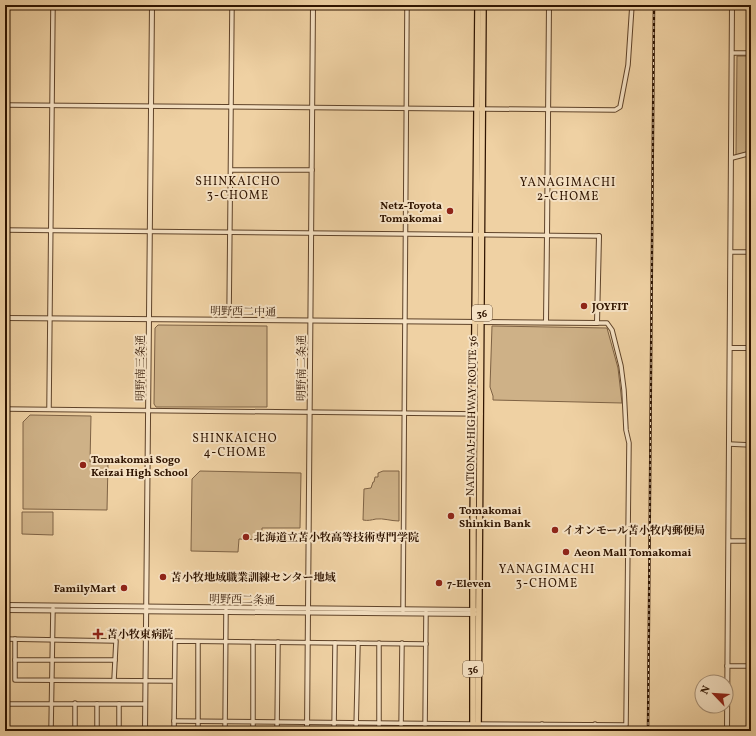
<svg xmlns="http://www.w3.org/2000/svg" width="756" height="736" font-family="Vollkorn,'Noto Serif JP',serif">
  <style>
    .green { fill: #ceb187; stroke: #7e6244 }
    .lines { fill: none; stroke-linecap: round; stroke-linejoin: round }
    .minor-casing { stroke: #5f4329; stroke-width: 5.5 }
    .tertiary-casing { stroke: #5f4329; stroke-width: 6 }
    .trunk-casing { stroke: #2f1400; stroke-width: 8 }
    .minor { stroke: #f5e1c3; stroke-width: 3.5 }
    .tertiary { stroke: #f5e1c3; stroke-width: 4 }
    .trunk { stroke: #efd1a3; stroke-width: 5.5 }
    .rail-casing { stroke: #2f1400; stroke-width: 2.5 }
    .rail { stroke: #f5e1c3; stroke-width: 1; stroke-dasharray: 3; stroke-linecap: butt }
    .poi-dot { fill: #8f2418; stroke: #f5e1c3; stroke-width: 1.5 }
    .labels { text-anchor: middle; stroke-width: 4; stroke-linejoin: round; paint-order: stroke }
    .shield { fill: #f5e1c3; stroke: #6a523a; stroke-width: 1 }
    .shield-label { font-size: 10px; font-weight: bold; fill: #2f1400 }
    .poi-label { font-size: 11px; font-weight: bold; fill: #2f1400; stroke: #f5e1c3; text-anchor: start }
    .street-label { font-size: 11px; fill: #2f1400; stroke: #f5e1c3 }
    .neighbourhood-label { font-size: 12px; letter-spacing: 1px; fill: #2f1400; stroke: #f5e1c3 }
  </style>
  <rect width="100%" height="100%" fill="#efd1a3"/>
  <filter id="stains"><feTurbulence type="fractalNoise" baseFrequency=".005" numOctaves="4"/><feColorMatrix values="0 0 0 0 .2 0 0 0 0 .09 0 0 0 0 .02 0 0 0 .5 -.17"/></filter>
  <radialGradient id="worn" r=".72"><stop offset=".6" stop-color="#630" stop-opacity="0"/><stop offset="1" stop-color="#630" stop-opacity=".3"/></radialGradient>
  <g class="green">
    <path d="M737,56H751V151L736,155Z"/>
    <path d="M158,325L267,326V407H156L154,404L155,328Z"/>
    <path d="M492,326L607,328L618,368L622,403L493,400V396L490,387Z"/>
    <path d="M30,415L91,416L90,462H108L107,510L23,509V422Z"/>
    <path d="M200,471L301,473L300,528H262V540L239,539L238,552L191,551L192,479Z"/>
    <path d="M383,471H399V521C391,521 383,518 376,519C371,520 368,521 363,520L364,489L371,488L373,482H374L375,477H378V473Z"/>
    <path d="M22,512H53V535L22,534Z"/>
    <path d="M382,726H398V731H381Z"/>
  </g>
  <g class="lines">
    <defs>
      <g id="minor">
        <path d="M732,53H751"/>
        <path d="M5,105L615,110L620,107L628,65L632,5"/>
        <path d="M732,158L751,153"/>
        <path d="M231,170H312"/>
        <path d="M5,230L599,236"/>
        <path d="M731,252H751"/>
        <path d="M229,320L232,5"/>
        <path d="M5,409L481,414"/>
        <path d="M49,409L53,5"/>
        <path d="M729,444L751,445"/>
        <path d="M729,541H751"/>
        <path d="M403,611L407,5"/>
        <path d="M5,639L116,641L114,680"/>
        <path d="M15,639V680L174,681"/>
        <path d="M198,642V731"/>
        <path d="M15,660H115"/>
        <path d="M727,666H751"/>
        <path d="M75,703V731"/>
        <path d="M5,704H145"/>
        <path d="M174,721L472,724L626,725L629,443L626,430L624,390L621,366L612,330L607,323H597"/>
        <path d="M51,731L53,608"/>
        <path d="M97,731V704"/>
        <path d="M119,731V704"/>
        <path d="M174,731L175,641L426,644"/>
        <path d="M225,731L226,610"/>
        <path d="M253,731V642"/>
        <path d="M277,731L278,642"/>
        <path d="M334,731L335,643"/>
        <path d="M356,731L358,643"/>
        <path d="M379,731V643"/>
        <path d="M401,731L402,643"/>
        <path d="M425,731L426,612"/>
        <path d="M542,731V724"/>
        <path d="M595,731V724"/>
      </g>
      <g id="tertiary">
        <path d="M5,318L597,323L599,236"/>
        <path d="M546,322L547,235L549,5"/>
        <path d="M730,348H751"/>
        <path d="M5,605L475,610"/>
        <path d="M5,610L475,614"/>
        <path d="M145,731L152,5"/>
        <path d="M307,731L313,5"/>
        <path d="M727,731L732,5"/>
      </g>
      <g id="trunk">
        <path d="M473,731V534L478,5"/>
        <path d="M478,731L483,5"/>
      </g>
    </defs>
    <use href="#minor" class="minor-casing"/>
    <use href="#tertiary" class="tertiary-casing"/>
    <use href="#trunk" class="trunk-casing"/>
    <use href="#minor" class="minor"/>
    <use href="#tertiary" class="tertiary"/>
    <use href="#trunk" class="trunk"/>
    <defs>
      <path id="rail" d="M648,731L654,5"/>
    </defs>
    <use href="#rail" class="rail-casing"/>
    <use href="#rail" class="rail"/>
  </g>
  <g class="poi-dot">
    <circle cx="450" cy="211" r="4"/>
    <circle cx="584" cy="306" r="4"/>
    <circle cx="83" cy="465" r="4"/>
    <circle cx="451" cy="516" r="4"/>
    <circle cx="555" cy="530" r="4"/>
    <circle cx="246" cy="537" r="4"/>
    <circle cx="566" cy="552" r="4"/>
    <circle cx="163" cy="577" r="4"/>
    <circle cx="439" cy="583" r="4"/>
    <circle cx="124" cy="588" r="4"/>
    <path d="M96 628h4v4h4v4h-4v4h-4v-4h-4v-4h4z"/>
  </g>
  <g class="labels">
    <g class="shield">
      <rect x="472" y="305" width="20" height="16" rx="3"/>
      <rect x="463" y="661" width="20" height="16" rx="3"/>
    </g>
    <g class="shield-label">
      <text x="482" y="317">36</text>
      <text x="473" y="673">36</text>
    </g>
    <g class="poi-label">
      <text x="442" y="209" text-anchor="end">Netz-Toyota<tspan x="442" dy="13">Tomakomai</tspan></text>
      <text x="592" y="310">JOYFIT</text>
      <text x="91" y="463">Tomakomai Sogo<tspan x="91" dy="13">Keizai High School</tspan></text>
      <text x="459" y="514">Tomakomai<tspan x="459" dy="13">Shinkin Bank</tspan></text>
      <text x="563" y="534">イオンモール苫小牧内郵便局</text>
      <text x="254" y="541">北海道立苫小牧高等技術専門学院</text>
      <text x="574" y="556">Aeon Mall Tomakomai</text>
      <text x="171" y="581">苫小牧地域職業訓練センター地域</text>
      <text x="447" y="587">7-Eleven</text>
      <text x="116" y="592" text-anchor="end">FamilyMart</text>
      <text x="107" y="638">苫小牧東病院</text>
    </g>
    <g class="street-label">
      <text transform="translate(243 311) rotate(1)" y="4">明野西二中通</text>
      <text transform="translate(140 368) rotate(-90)" y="4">明野南三条通</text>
      <text transform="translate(301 368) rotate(-90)" y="4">明野南二条通</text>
      <text transform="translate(471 416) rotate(-89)" y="4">NATIONAL HIGHWAY ROUTE 36</text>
      <text transform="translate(242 599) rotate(1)" y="4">明野西二条通</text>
    </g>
    <g class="neighbourhood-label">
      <text x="238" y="185">SHINKAICHO<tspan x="238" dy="14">3-CHOME</tspan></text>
      <text x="568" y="186">YANAGIMACHI<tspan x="568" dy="14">2-CHOME</tspan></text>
      <text x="235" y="442">SHINKAICHO<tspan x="235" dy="14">4-CHOME</tspan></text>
      <text x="547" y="573">YANAGIMACHI<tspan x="547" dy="14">3-CHOME</tspan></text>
    </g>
  </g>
  <rect width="756" height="736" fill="none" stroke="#efd1a3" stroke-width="20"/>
  <rect x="6" y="6" width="744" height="724" fill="none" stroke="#2f1400" stroke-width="2"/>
  <rect x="10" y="10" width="736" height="716" fill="none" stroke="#2f1400"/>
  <g transform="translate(714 694) rotate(295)"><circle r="19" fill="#f5e1c3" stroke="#a68f75"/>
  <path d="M0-3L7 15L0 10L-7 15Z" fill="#8f2418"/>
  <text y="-6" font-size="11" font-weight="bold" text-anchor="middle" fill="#2f1400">N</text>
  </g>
  <rect width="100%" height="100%" filter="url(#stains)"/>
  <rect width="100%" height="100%" fill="url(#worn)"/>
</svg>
